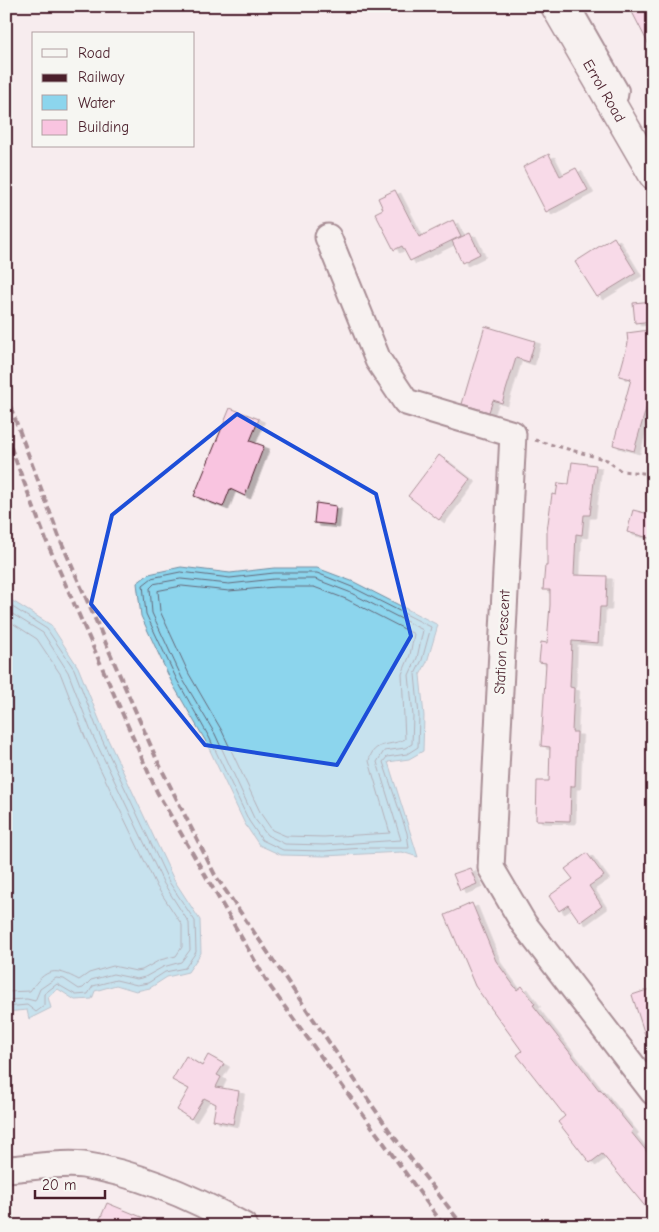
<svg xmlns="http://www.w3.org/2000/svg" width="659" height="1232" font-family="'Comic Neue',sans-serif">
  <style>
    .water { fill: #8cd5ed; stroke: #728c9f }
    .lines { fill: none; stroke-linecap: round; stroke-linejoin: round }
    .shore { stroke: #646879; stroke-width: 1 }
    .building { fill: #f9c4e0; stroke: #4a1f2b; filter: url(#shadow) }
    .service-casing { stroke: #4a1f2b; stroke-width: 16 }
    .minor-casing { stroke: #4a1f2b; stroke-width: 29 }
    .tertiary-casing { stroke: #4a1f2b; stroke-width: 31 }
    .path { stroke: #4a1f2b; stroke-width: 3; stroke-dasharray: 4 4; stroke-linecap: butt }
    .service { stroke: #f6f6f2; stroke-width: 12 }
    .minor { stroke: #f6f6f2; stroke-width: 25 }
    .tertiary { stroke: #f6f6f2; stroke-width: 28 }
    .rail { stroke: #4a1f2b; stroke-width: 4; stroke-dasharray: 8 4; stroke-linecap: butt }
    .marked { fill: none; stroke: #1d4ed8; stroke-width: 4; stroke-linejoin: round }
    .labels { text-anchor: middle; stroke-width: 5; stroke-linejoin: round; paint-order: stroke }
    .street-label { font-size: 15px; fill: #4a1f2b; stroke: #f6f6f2 }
  </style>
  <defs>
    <filter id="shadow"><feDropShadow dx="5.5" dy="3" stdDeviation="0" flood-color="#0004"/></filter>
  </defs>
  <rect width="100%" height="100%" fill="#f7ecee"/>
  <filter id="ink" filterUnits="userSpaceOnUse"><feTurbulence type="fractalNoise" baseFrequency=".02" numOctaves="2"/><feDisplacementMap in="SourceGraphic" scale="10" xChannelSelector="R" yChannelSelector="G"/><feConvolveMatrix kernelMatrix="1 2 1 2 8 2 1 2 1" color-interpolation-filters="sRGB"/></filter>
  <g filter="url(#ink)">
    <g class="water">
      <path d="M181,567L230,573L274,568H317L354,582L438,625L427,662L420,675L424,716L423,751L409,759L388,762L418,857L402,852L324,856L281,855L259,845L245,824L205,740L172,683L141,616L137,583L149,574Z"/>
      <path d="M6,597L51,625L78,667L103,729L174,880L200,920L201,953L188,972L167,977L150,988L136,991L116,985L95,991L92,999L75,1000L58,989L48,997L51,1008L29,1019L27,1010L6,1012Z"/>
    </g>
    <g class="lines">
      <g class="shore">
        <path d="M181,572L230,578L274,573H317L352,587L431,627L422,660L415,674L419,716L418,747L407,754L387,757L383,762L407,833L409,848H362L324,851L283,850L262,840L249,821L209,737L177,680L146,614L143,585L152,578Z"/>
        <path d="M181,579L229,584L274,579H315L349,592L423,630L417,658L409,675L413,716L412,744L405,748L384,751L377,762L401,840L324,845L285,844L267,835L254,818L215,734L182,678L152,613L150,588L154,584Z"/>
        <path d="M182,586L229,591L275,587H314L346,599L414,634L410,655L402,674L405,739C391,747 373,740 369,761L390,833L324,837L286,836L272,830L261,814L222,731L189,674L160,611L158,591Z"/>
        <path d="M6,603L47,629L74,669L98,731L169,882L195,921L196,952L185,968L165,972L148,983L137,985L116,980L93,986L88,994L76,995L57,984L44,994V1006L36,1012L27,1005L6,1007"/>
        <path d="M6,610L43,633L68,672L92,734L164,884L189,923L190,950L181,962L163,967L145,977L137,979L113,974L91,980L83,988L79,989L64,979L56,978L40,989L35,1001L27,999L6,1000"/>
        <path d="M6,619L37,639L61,675L85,737L157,887L182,925V947L176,956L160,960L142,970L136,971L113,966L89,973L79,980C55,967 46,968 30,991L6,992"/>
      </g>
    </g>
    <g class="building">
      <path d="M629,6H653V53Z"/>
      <path d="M549,154L560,176L576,168L588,190L546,212L523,167Z"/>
      <path d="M395,190L419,237L453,220L461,236L410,261L402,246L394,250L375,213L383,209L378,198Z"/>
      <path d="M470,233L480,254L462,263L452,241Z"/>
      <path d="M614,237L636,273L597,297L575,262Z"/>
      <path d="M653,301V321L635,323L633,303Z"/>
      <path d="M485,326L535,341L529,362L516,358L502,403L493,400L489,412L462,404Z"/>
      <path d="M649,330L653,355V384L634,451L613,445L631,379L619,376L628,343L627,333Z"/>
      <path d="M230,408L259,419L250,441L264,446L245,496L230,489L223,507L194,496Z"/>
      <path d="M439,455L470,479L439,520L408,496Z"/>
      <path d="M572,462L596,465L590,515H584L582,535L576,534L574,575L607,576L606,607H600L598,643L572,641L570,687L574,688L572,732H577L575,786H571L570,821L536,820L537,781H549L550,747L541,746L546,663L539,662L541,642L547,643L550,605V590H543L545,566H547V531L552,494L556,495L558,483L569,484Z"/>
      <path d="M316,503L336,506L334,525L314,523Z"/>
      <path d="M633,510L653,515V539L627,532Z"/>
      <path d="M587,853L604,876L589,886L602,906L580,922L568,905L559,911L549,896L573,879L565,869Z"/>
      <path d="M470,868L477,884L460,891L453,874Z"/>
      <path d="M472,903L496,961L517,990L522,986L535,1004L533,1005L599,1090L600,1089L633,1130L631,1132L653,1159V1216L602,1154L590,1163L558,1122L565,1116L517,1055L522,1051L475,986L445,915Z"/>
      <path d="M653,988V1047H649L632,995Z"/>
      <path d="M208,1055L224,1064L217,1075L221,1077L216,1087L239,1091L233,1124L213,1120L216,1104L204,1098L191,1119L177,1110L189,1089L172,1080L186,1056L202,1066Z"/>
      <path d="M107,1203L161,1225V1226H97Z"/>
    </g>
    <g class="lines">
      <defs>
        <path id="service" d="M574,6L622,90L621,97L611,103"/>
        <g id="minor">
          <path d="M328,237L378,360L406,402L513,434L491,868L524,924L653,1092"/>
          <path d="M6,1169C29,1168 61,1162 83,1165C137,1173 196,1199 244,1226"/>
        </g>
        <g id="tertiary">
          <path id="s1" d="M555,6L653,175"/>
        </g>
      </defs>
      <use href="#service" class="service-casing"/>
      <use href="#minor" class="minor-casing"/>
      <use href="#tertiary" class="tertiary-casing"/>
      <path class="path" d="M535,440L607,460L621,471L653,474"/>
      <use href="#service" class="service"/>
      <use href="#minor" class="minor"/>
      <use href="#tertiary" class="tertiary"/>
      <g class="rail">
        <path d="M6,395L60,539L157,760L215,875L391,1133L463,1226"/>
        <path d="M6,435L46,540L157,792L269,985L444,1226"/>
      </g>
    </g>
  </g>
  <path d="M0 0H659V1232H0ZM237,414L376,494L411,636L337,765L205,745L91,604L112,515Z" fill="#f7ecee" fill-opacity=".55" fill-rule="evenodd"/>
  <path class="marked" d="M237,414L376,494L411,636L337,765L205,745L91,604L112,515Z"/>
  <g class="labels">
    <g class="street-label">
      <text dy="5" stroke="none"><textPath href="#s1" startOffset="98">Errol Road</textPath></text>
      <text transform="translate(502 642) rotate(-87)" y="5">Station Crescent</text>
    </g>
  </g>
  <rect width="659" height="1232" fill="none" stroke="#f6f6f2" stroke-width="25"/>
  <rect x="12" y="12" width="634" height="1207" fill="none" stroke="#4a1f2b" stroke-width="2" filter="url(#ink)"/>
  <rect x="32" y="32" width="162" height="115" fill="#f6f6f2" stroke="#b1a0a2"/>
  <rect x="42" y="49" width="25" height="8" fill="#f6f6f2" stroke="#b1a0a2"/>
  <text x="78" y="58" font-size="15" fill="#4a1f2b">Road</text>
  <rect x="42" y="74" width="25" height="8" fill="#4a1f2b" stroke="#b1a0a2"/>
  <text x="78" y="82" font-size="15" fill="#4a1f2b">Railway</text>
  <rect x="42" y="95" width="25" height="15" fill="#8cd5ed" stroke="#b1a0a2"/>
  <text x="78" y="108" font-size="15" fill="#4a1f2b">Water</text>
  <rect x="42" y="120" width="25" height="15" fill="#f9c4e0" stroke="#b1a0a2"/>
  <text x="78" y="132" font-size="15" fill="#4a1f2b">Building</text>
  <path d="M35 1190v8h70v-8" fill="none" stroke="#4a1f2b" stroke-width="2.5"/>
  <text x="42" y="1190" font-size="15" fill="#4a1f2b" stroke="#f6f6f2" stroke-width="4" paint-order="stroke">20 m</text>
</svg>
